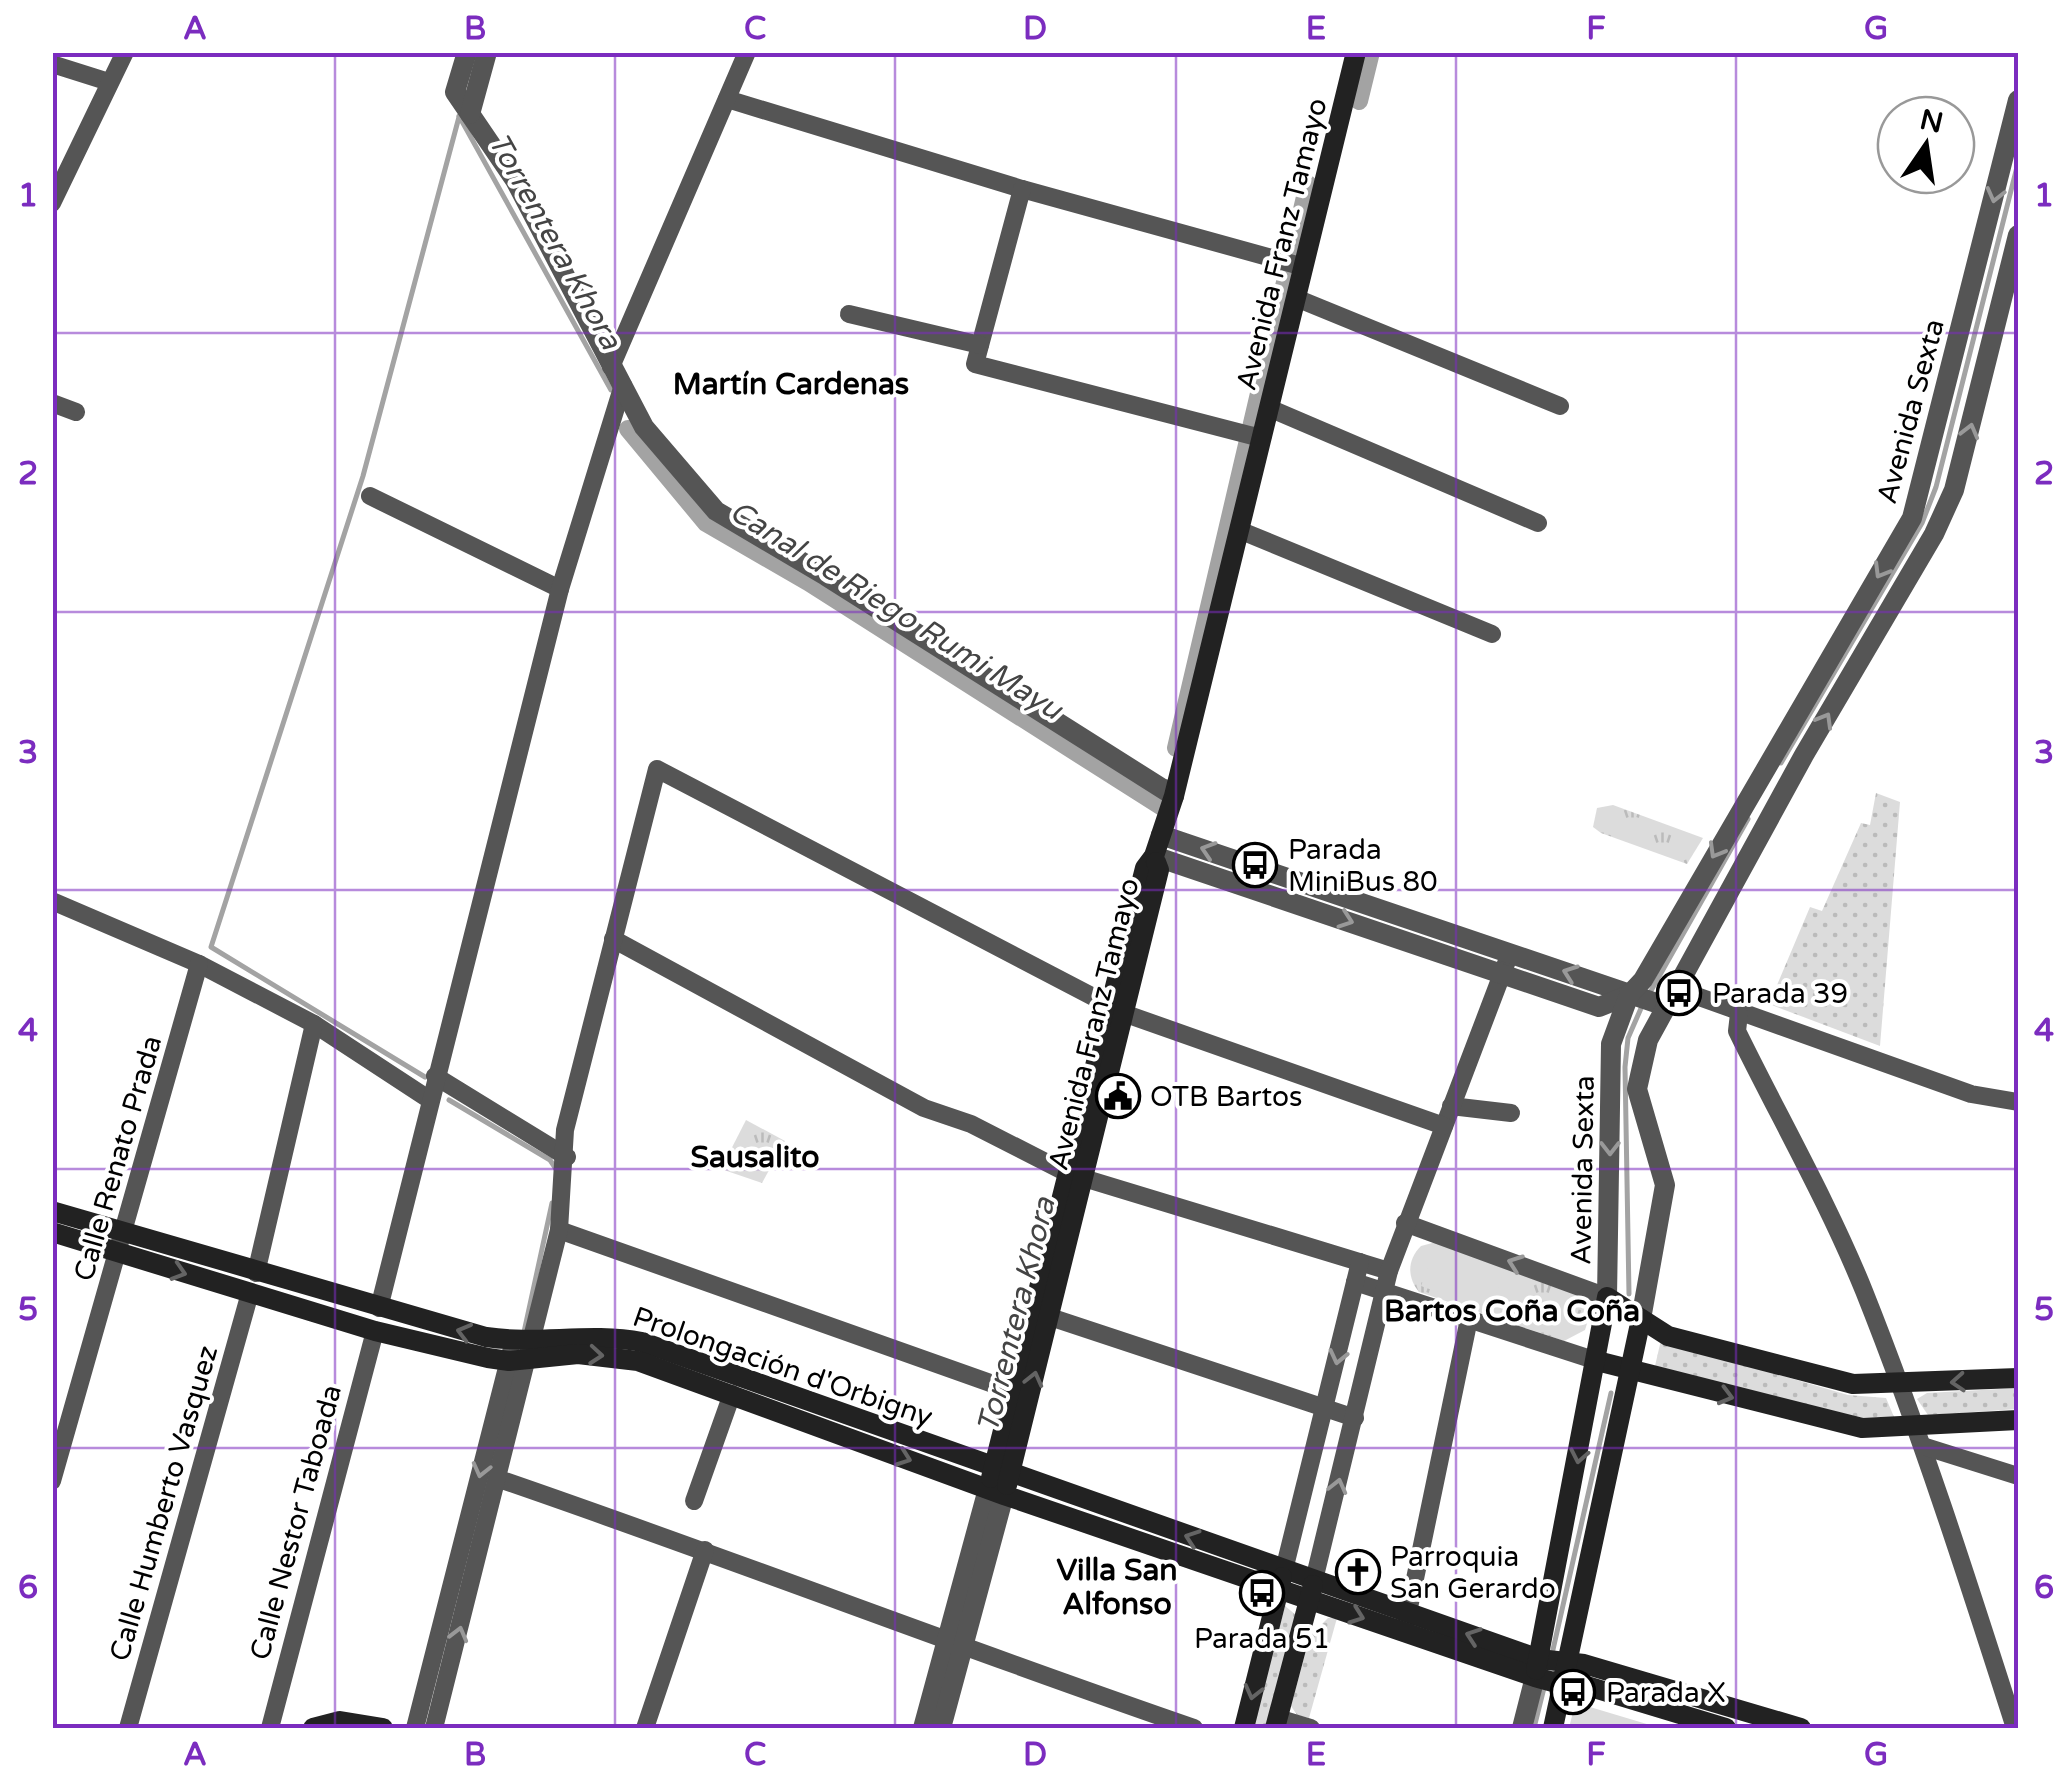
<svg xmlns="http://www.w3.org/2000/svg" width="2071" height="1781" font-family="'Varela Round',sans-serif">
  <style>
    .grass { fill: url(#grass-dots) }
    .park { fill: url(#park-tufts) }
    .pitch { fill: #dcdcdc }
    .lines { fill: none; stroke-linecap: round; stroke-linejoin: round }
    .stream { stroke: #a3a3a3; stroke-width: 5 }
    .canal { stroke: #a3a3a3; stroke-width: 18 }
    .minor { stroke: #555; stroke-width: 18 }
    .tertiary { stroke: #555; stroke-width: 20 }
    .secondary { stroke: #222; stroke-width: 20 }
    .oneway { stroke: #999 }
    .oneway2 { stroke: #646464 }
    .grid { fill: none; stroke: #7b2cbf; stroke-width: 2.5; stroke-opacity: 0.55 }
    .labels { text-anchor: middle; stroke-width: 8; stroke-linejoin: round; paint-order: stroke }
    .street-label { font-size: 28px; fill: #000; stroke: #fff }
    .poi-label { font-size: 28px; fill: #000; stroke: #fff; text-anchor: start }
    .water-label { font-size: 30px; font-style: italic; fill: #444; stroke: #fff }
    .neighbourhood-label { font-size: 30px; font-weight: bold; fill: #000; stroke: #fff }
    .neatline { fill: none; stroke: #7b2cbf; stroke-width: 4 }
    .grid-label { font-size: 32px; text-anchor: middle; font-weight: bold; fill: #7b2cbf }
  </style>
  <defs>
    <pattern id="grass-dots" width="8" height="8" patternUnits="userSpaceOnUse" patternTransform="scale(2.5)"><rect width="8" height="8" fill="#dcdcdc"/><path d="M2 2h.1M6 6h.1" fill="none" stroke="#bbb" stroke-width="1.8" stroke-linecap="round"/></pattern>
    <pattern id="park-tufts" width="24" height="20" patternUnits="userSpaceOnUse" patternTransform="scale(2.5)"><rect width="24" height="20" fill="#dcdcdc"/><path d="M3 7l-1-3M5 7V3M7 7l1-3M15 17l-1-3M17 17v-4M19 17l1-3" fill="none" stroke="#bbb"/></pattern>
  </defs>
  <rect width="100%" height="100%" fill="#fff"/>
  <g class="grass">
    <path d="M1876,793L1900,802L1880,1046L1769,1004L1810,907L1822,911L1861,823L1870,825Z"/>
    <path d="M1661,1340L1848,1395L1886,1398L1894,1417L1845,1418L1655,1366Z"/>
    <path d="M2018,1388V1409L1928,1415L1917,1399L1927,1393Z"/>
    <path d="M1285,1606L1296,1615L1267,1728H1252Z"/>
    <path d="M1328,1618H1337L1309,1718L1297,1715L1291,1706L1310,1636Z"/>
  </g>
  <g class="park">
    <path d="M1613,805L1703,838L1687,864L1601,833L1593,827L1597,808Z"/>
    <path d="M746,1120L785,1141L762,1183L721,1169Z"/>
    <path d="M1436,1242L1580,1295L1590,1314L1585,1330L1564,1341L1419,1292C1407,1277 1407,1260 1421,1246Z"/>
  </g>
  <g class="pitch">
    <path d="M1435,1247L1504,1271L1490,1311L1421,1286Z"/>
    <path d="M1580,1704L1660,1728H1569L1574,1708Z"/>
  </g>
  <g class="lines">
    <g class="stream">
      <path d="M459,116L611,390"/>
      <path d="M1781,763L1922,523L1936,487L2018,163"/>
      <path d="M1648,996L1748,819"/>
      <path d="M425,1077L211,947L363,476L459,117"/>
      <path d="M449,1100L550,1160L556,1169"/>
      <path d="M1629,1294L1625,1067L1628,1038L1642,1006"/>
      <path d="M524,1332L552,1203"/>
      <path d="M1552,1654L1611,1393"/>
      <path d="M1534,1728L1545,1684"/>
    </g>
    <g class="canal">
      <path d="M1359,101L1371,52"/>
      <path d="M628,429L706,523L808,582L1162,807L1166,788"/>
      <path d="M1176,748L1308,184"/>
    </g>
    <g class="minor">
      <path d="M52,64L109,82"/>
      <path d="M727,99L1022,189L1304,267"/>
      <path d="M1022,189L975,364L1253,436L1263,435"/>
      <path d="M52,203L125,52"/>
      <path d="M1296,298L1560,406"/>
      <path d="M849,314L980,345"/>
      <path d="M611,367L747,52"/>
      <path d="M52,403L76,412"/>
      <path d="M1269,408L1538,523"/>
      <path d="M370,496L560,589"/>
      <path d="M1239,530L1492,634"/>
      <path d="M52,901L199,964L314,1024L430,1100"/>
      <path d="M613,939L924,1108L971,1124L1067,1173L1389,1271"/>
      <path d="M1674,988L1971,1094L2018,1102"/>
      <path d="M1739,1014L1737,1031C1779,1117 1828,1202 1864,1291C1921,1434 1968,1581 2015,1728"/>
      <path d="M435,1076L567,1157"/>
      <path d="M1451,1106L1511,1113"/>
      <path d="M1405,1223L1607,1297"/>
      <path d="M559,1230L1010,1390"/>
      <path d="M256,1273L314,1024"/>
      <path d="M1355,1282L1597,1361"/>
      <path d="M379,1308L560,589L623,385"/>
      <path d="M1050,1317L1355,1418"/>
      <path d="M1926,1447L2018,1476"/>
      <path d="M499,1479C732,1559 961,1648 1194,1728"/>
      <path d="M52,1481L199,964"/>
      <path d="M694,1501L732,1394"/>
      <path d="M1284,1570L1360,1262"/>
      <path d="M1314,1580L1389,1271L1507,961"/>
      <path d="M1406,1622L1469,1319"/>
      <path d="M1278,1718L1311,1728"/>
      <path d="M128,1728L250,1293"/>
      <path d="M270,1728L375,1331"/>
      <path d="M415,1728L511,1352"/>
      <path d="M434,1728L559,1230L565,1130L657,769L1126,1014L1444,1126"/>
      <path d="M645,1728L705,1550"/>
    </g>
    <g class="tertiary">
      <path d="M467,52L455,92L515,180L644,427L716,511L826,576L1174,796"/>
      <path d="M470,114L487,52"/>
      <path d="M1161,835L1665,1006"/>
      <path d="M1154,856L1599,1007L1629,995"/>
      <path d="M1607,1297L1611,1044L1629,995L1643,980L1912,518L2018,100"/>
      <path d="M1641,1319L1665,1185L1637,1089L1648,1040L1804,755L1934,534L1954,490L2018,235"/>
      <path d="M923,1728L988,1489"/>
      <path d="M941,1728L1004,1495"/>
      <path d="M1522,1728L1535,1677"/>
    </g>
    <g class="secondary">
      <path d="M52,1211L486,1337C538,1345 589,1332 642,1342L1539,1659L1584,1664L1801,1728"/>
      <path d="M52,1232L375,1331L488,1358L509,1361L578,1354L638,1361L1004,1495L1535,1677L1553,1682L1564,1679L1726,1728"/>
      <path d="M1597,1361L1862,1428L2018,1420"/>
      <path d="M991,1478L1145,868L1154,856L1174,796L1356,52"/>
      <path d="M1007,1485L1159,870L1156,862"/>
      <path d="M1536,1670L1607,1297L1668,1336L1853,1384L2018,1378"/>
      <path d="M313,1728L340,1721L383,1728"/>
      <path d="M1244,1728L1282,1577"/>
      <path d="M1275,1728L1313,1585"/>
      <path d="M1553,1728L1641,1319"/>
    </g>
  </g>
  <defs><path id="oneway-chevron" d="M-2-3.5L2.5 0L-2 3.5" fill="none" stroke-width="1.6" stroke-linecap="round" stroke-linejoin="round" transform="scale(2.5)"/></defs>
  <g class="oneway">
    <use href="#oneway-chevron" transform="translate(1995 195) rotate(104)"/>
    <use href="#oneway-chevron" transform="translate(1970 431) rotate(-75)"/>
    <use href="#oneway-chevron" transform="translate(1881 571) rotate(121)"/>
    <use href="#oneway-chevron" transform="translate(1825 720) rotate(-60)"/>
    <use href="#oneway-chevron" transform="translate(1208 850) rotate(-162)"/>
    <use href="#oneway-chevron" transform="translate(1716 851) rotate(120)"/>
    <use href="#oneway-chevron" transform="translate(1346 920) rotate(19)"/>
    <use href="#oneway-chevron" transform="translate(1570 973) rotate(-160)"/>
    <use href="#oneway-chevron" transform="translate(1610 1148) rotate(90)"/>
    <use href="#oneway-chevron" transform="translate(1515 1263) rotate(-160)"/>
    <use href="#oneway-chevron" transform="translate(1338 1357) rotate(103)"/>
    <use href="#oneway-chevron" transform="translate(481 1470) rotate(104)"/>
    <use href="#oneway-chevron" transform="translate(1338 1486) rotate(-76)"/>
    <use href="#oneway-chevron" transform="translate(459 1634) rotate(-75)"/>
  </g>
  <g class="oneway2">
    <use href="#oneway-chevron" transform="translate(179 1272) rotate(17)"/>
    <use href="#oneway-chevron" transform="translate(464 1332) rotate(-165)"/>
    <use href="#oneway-chevron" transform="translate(596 1355) rotate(5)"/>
    <use href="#oneway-chevron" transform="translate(1034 1379) rotate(-76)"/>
    <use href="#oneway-chevron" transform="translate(1958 1382) rotate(176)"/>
    <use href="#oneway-chevron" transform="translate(1726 1396) rotate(15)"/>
    <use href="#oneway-chevron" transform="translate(1579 1456) rotate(101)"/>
    <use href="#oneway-chevron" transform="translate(904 1458) rotate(20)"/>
    <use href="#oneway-chevron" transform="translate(1192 1538) rotate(-161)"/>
    <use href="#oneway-chevron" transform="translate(1357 1616) rotate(20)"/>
    <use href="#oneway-chevron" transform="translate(1473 1636) rotate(-161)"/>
    <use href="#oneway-chevron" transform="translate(1253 1692) rotate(104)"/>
  </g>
  <path class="grid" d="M335,52V1728M615,52V1728M895,52V1728M1176,52V1728M1456,52V1728M1736,52V1728M52,333H2018M52,612H2018M52,890H2018M52,1169H2018M52,1448H2018"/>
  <defs>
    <symbol id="bus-ring" viewBox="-11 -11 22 22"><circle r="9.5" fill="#fff" stroke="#000" stroke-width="1.5"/><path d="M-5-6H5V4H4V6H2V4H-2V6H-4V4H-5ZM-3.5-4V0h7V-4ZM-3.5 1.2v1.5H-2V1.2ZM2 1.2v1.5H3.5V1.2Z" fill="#000"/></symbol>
    <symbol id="civic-ring" viewBox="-11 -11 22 22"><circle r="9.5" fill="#fff" stroke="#000" stroke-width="1.5"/><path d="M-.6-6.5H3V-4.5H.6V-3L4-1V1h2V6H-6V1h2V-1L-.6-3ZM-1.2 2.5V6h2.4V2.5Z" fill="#000"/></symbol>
    <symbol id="church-ring" viewBox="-11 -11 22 22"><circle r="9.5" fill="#fff" stroke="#000" stroke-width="1.5"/><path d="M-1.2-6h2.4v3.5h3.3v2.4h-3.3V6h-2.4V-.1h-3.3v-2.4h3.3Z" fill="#000"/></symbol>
  </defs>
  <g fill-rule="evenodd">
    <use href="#bus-ring" x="1230" y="840" width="50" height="50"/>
    <use href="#bus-ring" x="1654" y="968" width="50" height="50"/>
    <use href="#civic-ring" x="1093" y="1071" width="50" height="50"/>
    <use href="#church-ring" x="1333" y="1547" width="50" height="50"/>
    <use href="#bus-ring" x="1237" y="1568" width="50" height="50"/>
    <use href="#bus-ring" x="1548" y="1667" width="50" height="50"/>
  </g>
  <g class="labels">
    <g class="street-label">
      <text transform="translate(1281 244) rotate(-76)" y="10">Avenida Franz Tamayo</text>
      <text transform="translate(1910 411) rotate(-75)" y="10">Avenida Sexta</text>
      <text transform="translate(1093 1024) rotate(-76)" y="10">Avenida Franz Tamayo</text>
      <text transform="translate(117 1158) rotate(-74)" y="10">Calle Renato Prada</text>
      <text transform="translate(1582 1170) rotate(-89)" y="10">Avenida Sexta</text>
      <text transform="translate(783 1366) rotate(19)" y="10">Prolongación d'Orbigny</text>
      <text transform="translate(163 1503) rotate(-74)" y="10">Calle Humberto Vasquez</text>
      <text transform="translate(295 1522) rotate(-75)" y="10">Calle Nestor Taboada</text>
    </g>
    <g class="poi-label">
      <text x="1288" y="859">Parada<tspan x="1288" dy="32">MiniBus 80</tspan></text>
      <text x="1712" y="1003">Parada 39</text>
      <text x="1150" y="1106">OTB Bartos</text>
      <text x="1390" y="1566">Parroquia<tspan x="1390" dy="32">San Gerardo</tspan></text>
      <text x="1262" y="1648" text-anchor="middle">Parada 51</text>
      <text x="1606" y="1702">Parada X</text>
    </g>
    <g class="water-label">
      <text transform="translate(555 241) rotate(61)" y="10">Torrentera Khora</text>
      <text transform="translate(896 610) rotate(32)" y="10">Canal de Riego Rumi Mayu</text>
      <text transform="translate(1016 1315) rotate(-76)" y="10">Torrentera Khora</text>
    </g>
    <g class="neighbourhood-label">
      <text x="791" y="394">Martín Cardenas</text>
      <text x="755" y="1167">Sausalito</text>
      <text x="1512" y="1321">Bartos Coña Coña</text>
      <text x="1117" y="1580">Villa San<tspan x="1117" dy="34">Alfonso</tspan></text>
    </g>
  </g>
  <rect width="2071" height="1781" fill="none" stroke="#ffffff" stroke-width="110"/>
  <g transform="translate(1926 145) rotate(13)"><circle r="48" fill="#ffffff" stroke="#999999" stroke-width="2.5"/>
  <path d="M0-8L18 38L0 25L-18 38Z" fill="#000000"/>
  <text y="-15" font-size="28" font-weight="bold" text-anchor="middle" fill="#000000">N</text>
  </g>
  <rect x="55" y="55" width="1961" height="1671" class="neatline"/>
  <g class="grid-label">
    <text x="195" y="39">A</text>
    <text x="475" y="39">B</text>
    <text x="755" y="39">C</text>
    <text x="1035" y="39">D</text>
    <text x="1316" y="39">E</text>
    <text x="1596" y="39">F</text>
    <text x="1876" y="39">G</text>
    <text x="28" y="206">1</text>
    <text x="2044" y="206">1</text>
    <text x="28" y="484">2</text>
    <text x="2044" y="484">2</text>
    <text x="28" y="763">3</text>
    <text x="2044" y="763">3</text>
    <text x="28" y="1041">4</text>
    <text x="2044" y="1041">4</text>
    <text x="28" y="1320">5</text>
    <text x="2044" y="1320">5</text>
    <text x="28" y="1598">6</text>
    <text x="2044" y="1598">6</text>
    <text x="195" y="1765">A</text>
    <text x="475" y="1765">B</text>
    <text x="755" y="1765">C</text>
    <text x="1035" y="1765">D</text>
    <text x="1316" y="1765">E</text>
    <text x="1596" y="1765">F</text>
    <text x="1876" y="1765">G</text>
  </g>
</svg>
